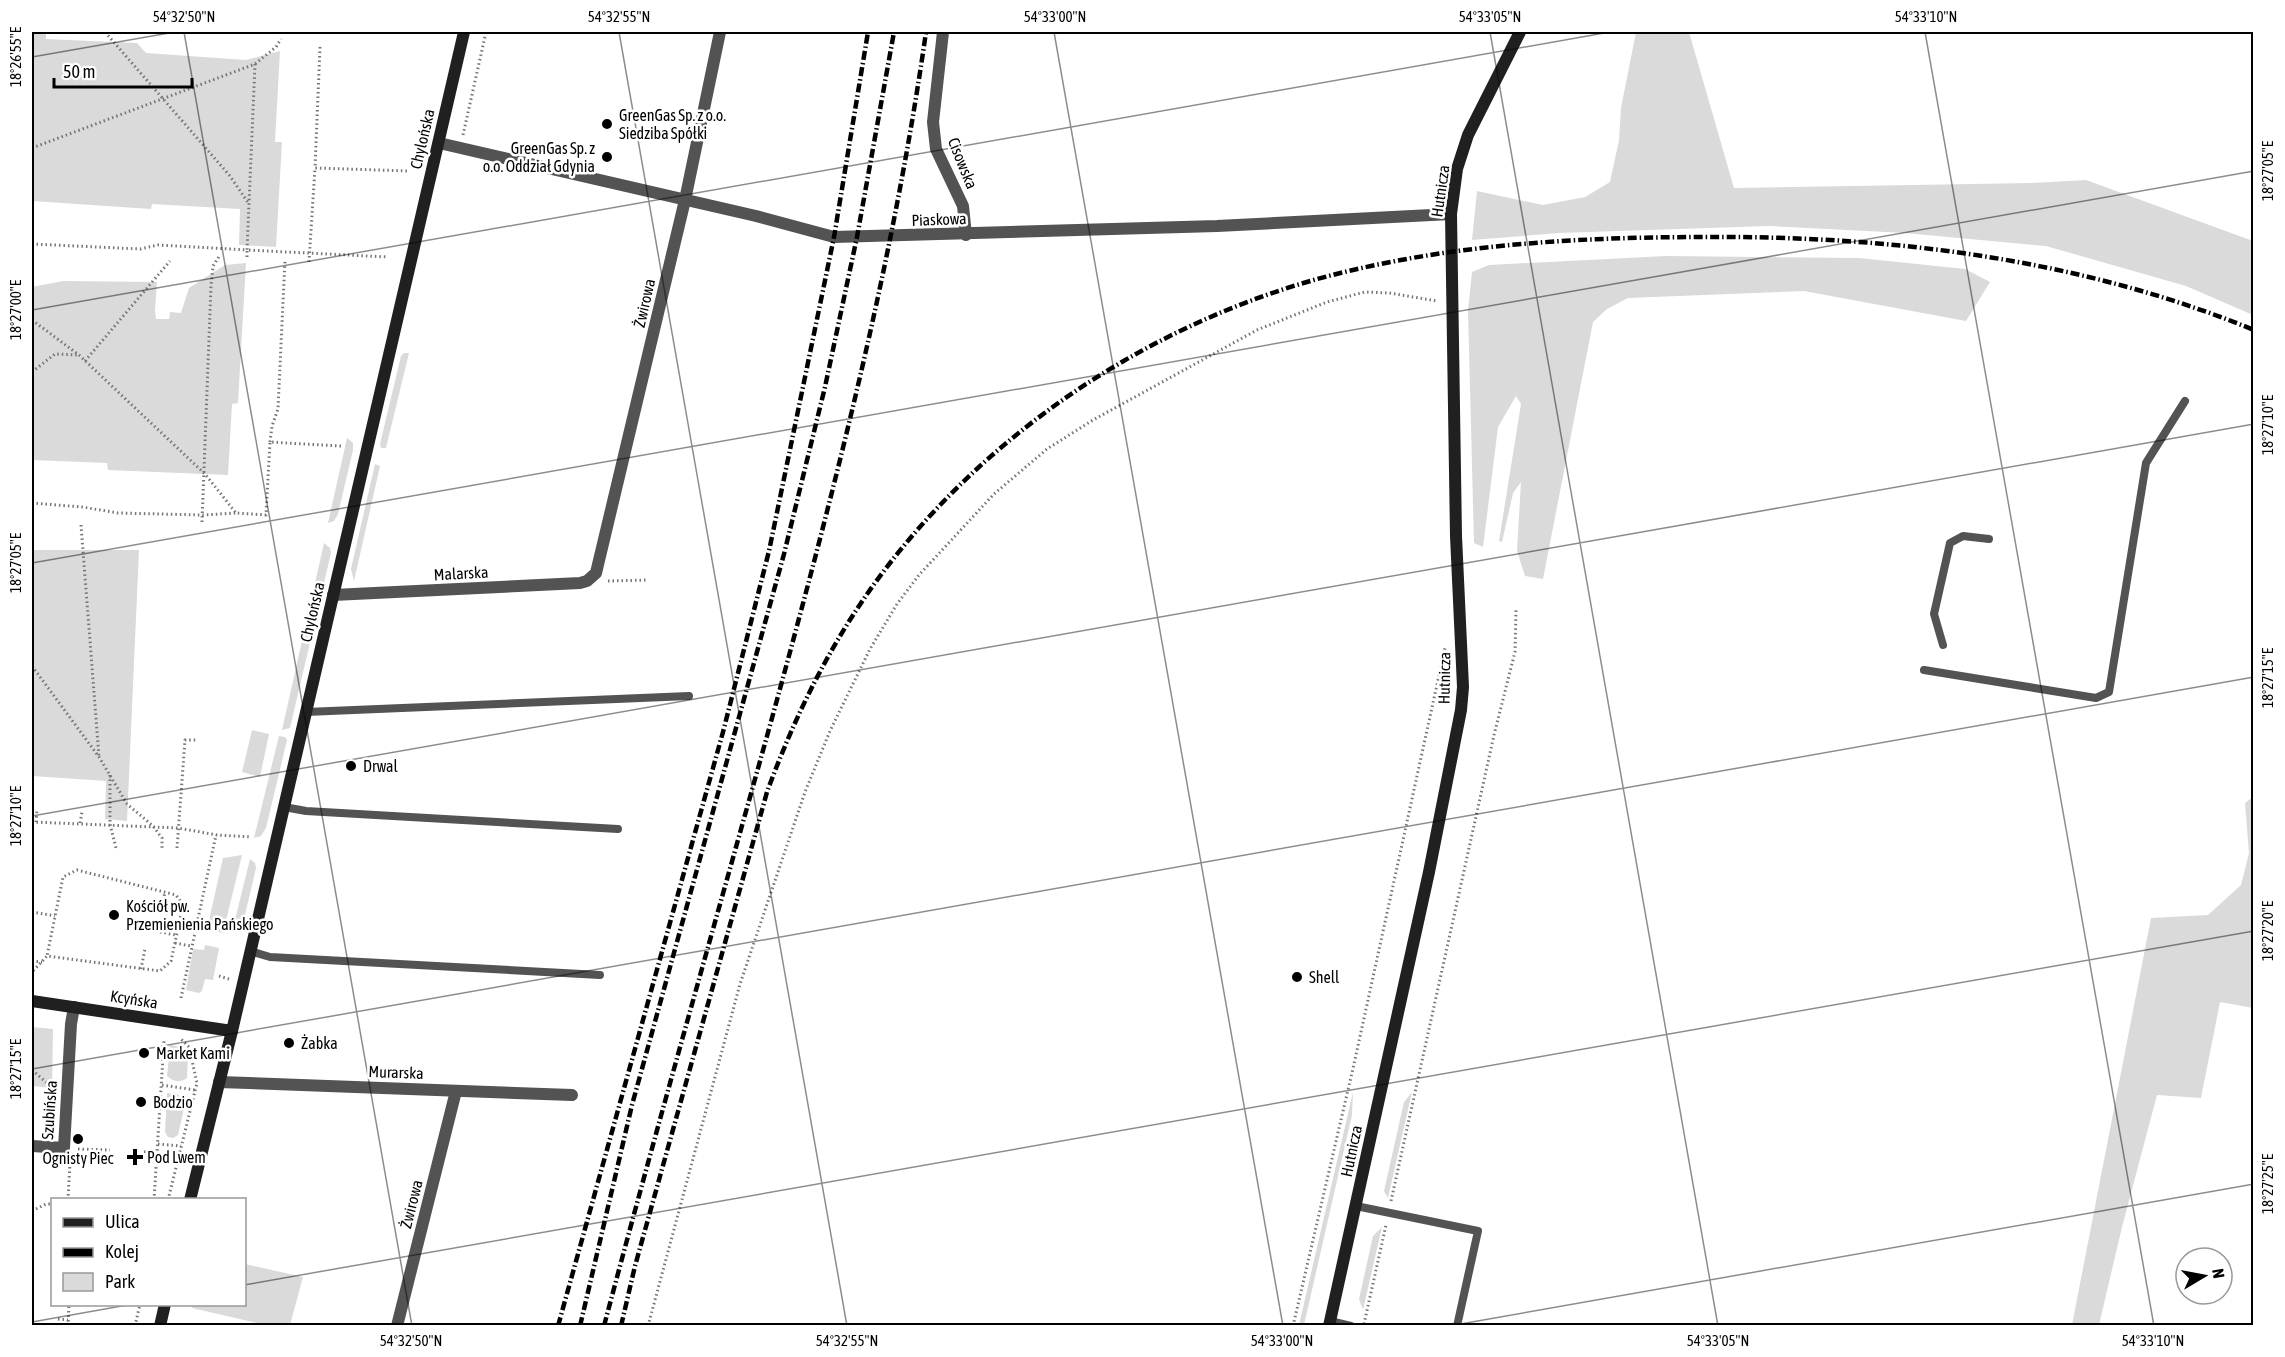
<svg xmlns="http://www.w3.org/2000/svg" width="2285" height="1357" font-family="'Asap Condensed',sans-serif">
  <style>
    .green { fill: #dadada }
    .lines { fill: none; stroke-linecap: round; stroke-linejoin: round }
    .path { stroke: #757575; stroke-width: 3; stroke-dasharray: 1.5 3; stroke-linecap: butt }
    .lane { stroke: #535353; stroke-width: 8 }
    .street { stroke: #535353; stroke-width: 12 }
    .secondary { stroke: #202020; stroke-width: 12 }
    .rail { stroke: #000; stroke-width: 4.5; stroke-dasharray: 9 3 1.5 3; stroke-linecap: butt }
    .ticks { fill: none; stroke: #000; stroke-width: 1.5; stroke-opacity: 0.45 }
    .poi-dot { fill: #000; stroke: #fff; stroke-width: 2 }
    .labels { text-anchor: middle; stroke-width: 5; stroke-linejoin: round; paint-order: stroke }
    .poi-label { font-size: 16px; fill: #000; stroke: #fff; text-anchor: start }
    .street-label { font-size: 16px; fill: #000; stroke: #fff }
    .neatline { fill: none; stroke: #000; stroke-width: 2 }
    .ticks-label { font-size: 15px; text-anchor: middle; fill: #000 }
  </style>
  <rect width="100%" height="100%" fill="#fff"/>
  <g class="green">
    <path d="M32,32H46V39L137,43L146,53L246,60L280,51L275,142H282L276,247L239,245L240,209L152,204L151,209L32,201Z"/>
    <path d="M1636,32H1689L1734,188L2031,183L2086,180L2253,241V315L2186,286L2046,246L1905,233L1769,226L1559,233L1472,240L1477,191L1543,205L1585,197L1610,182L1619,140L1621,108Z"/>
    <path d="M1666,256L1859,258L1965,269L1990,282L1966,321L1804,291L1628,298L1607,309L1593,322L1543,579L1525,576L1517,551L1521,482L1513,493L1502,542L1499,541L1521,404L1516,396L1498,427L1483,547L1474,543L1468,310L1472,272L1489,265Z"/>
    <path d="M246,263L238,403L232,404L228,475L108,470L107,463L32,460V287L63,281L157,282L155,310L156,319H169L170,312L181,313L189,288L225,265Z"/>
    <path d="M404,353H409L386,448H381L380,444L401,356Z"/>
    <path d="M347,438L353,443V450L338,514L334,521L328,523Z"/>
    <path d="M375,464L380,466L354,581L351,569Z"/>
    <path d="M324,543L330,548L331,553L290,728L282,730Z"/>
    <path d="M32,550H139L127,821L105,819L106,781L32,776Z"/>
    <path d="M252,730L269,734L260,777L242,772Z"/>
    <path d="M279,736L285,737L287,740L266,828L261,836L254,838Z"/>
    <path d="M2253,797V1008L2220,1002L2201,1098L2157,1095L2122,1227L2099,1325H2072L2151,918L2208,915L2241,885L2249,853L2245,803Z"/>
    <path d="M242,855L223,933L207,929L223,858Z"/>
    <path d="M250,859L255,863L256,868L243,923L240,929L232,932Z"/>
    <path d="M205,945L219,948L213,980L205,979L202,991L199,993L186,990L193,949L204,950Z"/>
    <path d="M32,1027L53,1029L52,1088L32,1086Z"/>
    <path d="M170,1045L181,1047L188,1055L187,1078C179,1083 174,1082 167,1076Z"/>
    <path d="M1353,1092L1352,1115L1304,1325H1299Z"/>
    <path d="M1412,1092L1388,1198L1384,1191L1404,1102Z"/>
    <path d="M167,1093L177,1094L186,1100L178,1135L173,1138L168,1137L165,1132Z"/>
    <path d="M1382,1227L1363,1310L1359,1299L1373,1236Z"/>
    <path d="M245,1264L303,1277L290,1325H266L192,1308L193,1305L244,1304Z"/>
  </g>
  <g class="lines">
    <g class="path">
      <path d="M105,32L230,176L249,204"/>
      <path d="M320,47L315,168L409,171"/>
      <path d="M463,135L486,32"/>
      <path d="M32,148L255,64L276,47L281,39"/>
      <path d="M32,244L140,249L158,245L247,250L255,64"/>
      <path d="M247,257V250L388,257"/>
      <path d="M309,262L315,168"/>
      <path d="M32,320L79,355L205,474L236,513L266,515L270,442L341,446"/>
      <path d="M85,361L170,261"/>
      <path d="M32,372L55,354L78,355"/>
      <path d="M270,442L272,426L278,409L285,260"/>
      <path d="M32,503L82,507L118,513L203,515L236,513"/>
      <path d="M202,522L211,286L213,266L220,255"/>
      <path d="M81,525L99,757"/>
      <path d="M608,581L648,580"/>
      <path d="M32,666L99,757L127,804L153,826L162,838V848"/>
      <path d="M110,775V824L116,848"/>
      <path d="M32,822L178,828L217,835L251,837"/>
      <path d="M36,822L37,810"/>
      <path d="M80,823L82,812"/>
      <path d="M177,848L185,740H196"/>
      <path d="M161,909L165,892"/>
      <path d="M32,912L55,916"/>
      <path d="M179,928L195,931"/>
      <path d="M160,932L176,935"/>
      <path d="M175,943L191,946"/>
      <path d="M32,961L42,962"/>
      <path d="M141,969L145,949"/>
      <path d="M32,975L33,971L47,956L160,971L171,961L183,905L176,895L77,870L63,877L47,956"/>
      <path d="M219,976L229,979"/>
      <path d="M181,998L216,835"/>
      <path d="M32,1070L53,1088"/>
      <path d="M162,1085L195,1090"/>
      <path d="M158,1144L181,1146"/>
      <path d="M78,1149L110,1150"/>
      <path d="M144,1152H157"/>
      <path d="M68,1200L70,1162"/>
      <path d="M154,1200L164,1041"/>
      <path d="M168,1200L197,1083L189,1047L181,1039"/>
      <path d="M1391,1201L1494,735L1515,652L1516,610"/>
      <path d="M32,1211L46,1204H52"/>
      <path d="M58,1319L68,1320"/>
      <path d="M1364,1324L1386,1225"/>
      <path d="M68,1326L69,1304"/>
      <path d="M135,1326L140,1304"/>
      <path d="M648,1326L740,984L805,792L830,731L870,649L897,604L919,575L994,494L1047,449L1093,420L1257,330L1327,302L1365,292L1389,293L1437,301"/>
      <path d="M1293,1326L1354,1064L1445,648"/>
    </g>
    <g class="lane">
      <path d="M1943,645L1934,614L1950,543L1963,536L1989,539"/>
      <path d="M1924,670L2096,698L2109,692L2146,463L2185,401"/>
      <path d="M306,712L689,696"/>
      <path d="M284,807L306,811L618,829"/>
      <path d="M250,951L270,957L600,975"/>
      <path d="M1356,1206L1478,1231L1457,1326"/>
      <path d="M1330,1321L1351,1326"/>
    </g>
    <g class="street">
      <path d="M943,32L933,122L936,149L963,206L966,235"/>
      <path d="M439,143L756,216L834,237L1217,226L1451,214"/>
      <path d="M333,595L580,583L587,581L596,573L685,200L720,32"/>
      <path d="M219,1082L572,1095"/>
      <path d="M32,1146L64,1148L71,1024L74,1007"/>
      <path d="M397,1326L456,1091"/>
    </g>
    <g class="secondary">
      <path d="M32,1001L232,1031"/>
      <path d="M190,1200L232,1031L464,32"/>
      <path d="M160,1326L165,1304"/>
      <path d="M1329,1326L1429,872L1461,710L1463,687L1456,536L1451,214L1457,169L1468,135L1520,32"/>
    </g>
    <g class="rail">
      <path d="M558,1326L723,732L769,551L834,237L868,32"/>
      <path d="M580,1326L632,1105L784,554L825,387L857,237L894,32"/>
      <path d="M604,1326C658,1122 716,920 772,718C834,492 893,264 926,32"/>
      <path d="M621,1326L635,1266L767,792C797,710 836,632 890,563C1003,418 1173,311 1353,270C1468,243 1589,237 1708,237C1894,236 2080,259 2254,330"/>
    </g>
  </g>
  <path class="ticks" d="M184,32L412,1326M619,32L847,1326M1054,32L1283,1326M1490,32L1718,1326M1925,32L2154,1326M32,57L175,32M32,310L1610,32M32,563L2254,171M32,816L2254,424M32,1069L2254,677M244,1285L2254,931M32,1322L133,1304M1449,1326L2254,1184"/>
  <g class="poi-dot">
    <circle cx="607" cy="124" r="6"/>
    <circle cx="607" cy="157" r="6"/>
    <circle cx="351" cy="766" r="6"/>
    <circle cx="114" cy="915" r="6"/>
    <circle cx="1297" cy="977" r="6"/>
    <circle cx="289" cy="1043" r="6"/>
    <circle cx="144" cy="1053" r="6"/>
    <circle cx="141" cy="1102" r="6"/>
    <circle cx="78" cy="1139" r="6"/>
    <path d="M132 1148h6v6h6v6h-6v6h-6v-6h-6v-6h6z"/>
  </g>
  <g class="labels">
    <g class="poi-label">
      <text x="619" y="121">GreenGas Sp. z o.o.<tspan x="619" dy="18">Siedziba Spółki</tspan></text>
      <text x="595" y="154" text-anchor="end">GreenGas Sp. z<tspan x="595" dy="18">o.o. Oddział Gdynia</tspan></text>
      <text x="363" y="772">Drwal</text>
      <text x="126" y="912">Kościół pw.<tspan x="126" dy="18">Przemienienia Pańskiego</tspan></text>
      <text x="1309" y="983">Shell</text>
      <text x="301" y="1049">Żabka</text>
      <text x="156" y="1059">Market Kami</text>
      <text x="153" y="1108">Bodzio</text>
      <text x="147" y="1163">Pod Lwem</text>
      <text x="78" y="1164" text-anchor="middle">Ognisty Piec</text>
    </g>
    <g class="street-label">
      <text transform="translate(422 139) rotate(-77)" y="6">Chylońska</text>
      <text transform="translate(963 163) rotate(68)" y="6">Cisowska</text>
      <text transform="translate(1440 191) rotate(-82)" y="6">Hutnicza</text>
      <text transform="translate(939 219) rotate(-2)" y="6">Piaskowa</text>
      <text transform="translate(644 303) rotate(-77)" y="6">Żwirowa</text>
      <text transform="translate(461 573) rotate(-3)" y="6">Malarska</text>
      <text transform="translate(312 612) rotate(-77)" y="6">Chylońska</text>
      <text transform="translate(1444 678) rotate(-89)" y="6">Hutnicza</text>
      <text transform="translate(134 999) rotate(9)" y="6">Kcyńska</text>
      <text transform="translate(396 1072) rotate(2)" y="6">Murarska</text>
      <text transform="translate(49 1110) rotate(-86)" y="6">Szubińska</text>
      <text transform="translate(1351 1151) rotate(-78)" y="6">Hutnicza</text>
      <text transform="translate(411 1204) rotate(-76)" y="6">Żwirowa</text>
    </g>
  </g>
  <rect width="2285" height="1357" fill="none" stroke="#ffffff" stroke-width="66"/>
  <rect x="51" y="1198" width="195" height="108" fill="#ffffff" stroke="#999999" stroke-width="1.5"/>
  <rect x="63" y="1218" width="30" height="9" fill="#202020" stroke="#999999" stroke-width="1.5"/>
  <text x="105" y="1228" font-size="18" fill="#000000">Ulica</text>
  <rect x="63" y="1248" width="30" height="9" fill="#000000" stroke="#999999" stroke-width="1.5"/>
  <text x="105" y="1258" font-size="18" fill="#000000">Kolej</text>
  <rect x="63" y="1273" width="30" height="18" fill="#dadada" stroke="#999999" stroke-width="1.5"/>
  <text x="105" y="1288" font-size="18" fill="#000000">Park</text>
  <g transform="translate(2204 1276) rotate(80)"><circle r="28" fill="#ffffff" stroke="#999999" stroke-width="1.5"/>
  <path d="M0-4.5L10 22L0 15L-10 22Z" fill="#000000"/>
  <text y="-9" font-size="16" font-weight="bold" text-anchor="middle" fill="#000000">N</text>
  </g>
  <path d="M54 78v9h138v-9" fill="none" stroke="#000000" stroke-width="3"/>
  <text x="63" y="78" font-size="18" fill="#000000" stroke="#ffffff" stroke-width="4.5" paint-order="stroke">50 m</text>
  <rect x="33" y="33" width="2219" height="1291" class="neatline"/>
  <g class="ticks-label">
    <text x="184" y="22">54°32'50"N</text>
    <text x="619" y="22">54°32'55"N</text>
    <text x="1055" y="22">54°33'00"N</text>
    <text x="1490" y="22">54°33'05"N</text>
    <text x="1926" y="22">54°33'10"N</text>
    <text transform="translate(16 57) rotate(-90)" y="5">18°26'55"E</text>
    <text transform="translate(2268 171) rotate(-90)" y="5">18°27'05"E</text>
    <text transform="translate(16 310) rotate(-90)" y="5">18°27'00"E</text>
    <text transform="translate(2268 425) rotate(-90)" y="5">18°27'10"E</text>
    <text transform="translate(16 563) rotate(-90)" y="5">18°27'05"E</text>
    <text transform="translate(2268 678) rotate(-90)" y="5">18°27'15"E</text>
    <text transform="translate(16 816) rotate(-90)" y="5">18°27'10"E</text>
    <text transform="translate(2268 931) rotate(-90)" y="5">18°27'20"E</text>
    <text transform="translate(16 1069) rotate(-90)" y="5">18°27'15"E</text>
    <text transform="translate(2268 1184) rotate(-90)" y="5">18°27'25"E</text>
    <text x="411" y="1346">54°32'50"N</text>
    <text x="847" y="1346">54°32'55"N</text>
    <text x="1282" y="1346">54°33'00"N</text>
    <text x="1718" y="1346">54°33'05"N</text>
    <text x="2153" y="1346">54°33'10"N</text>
  </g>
</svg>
